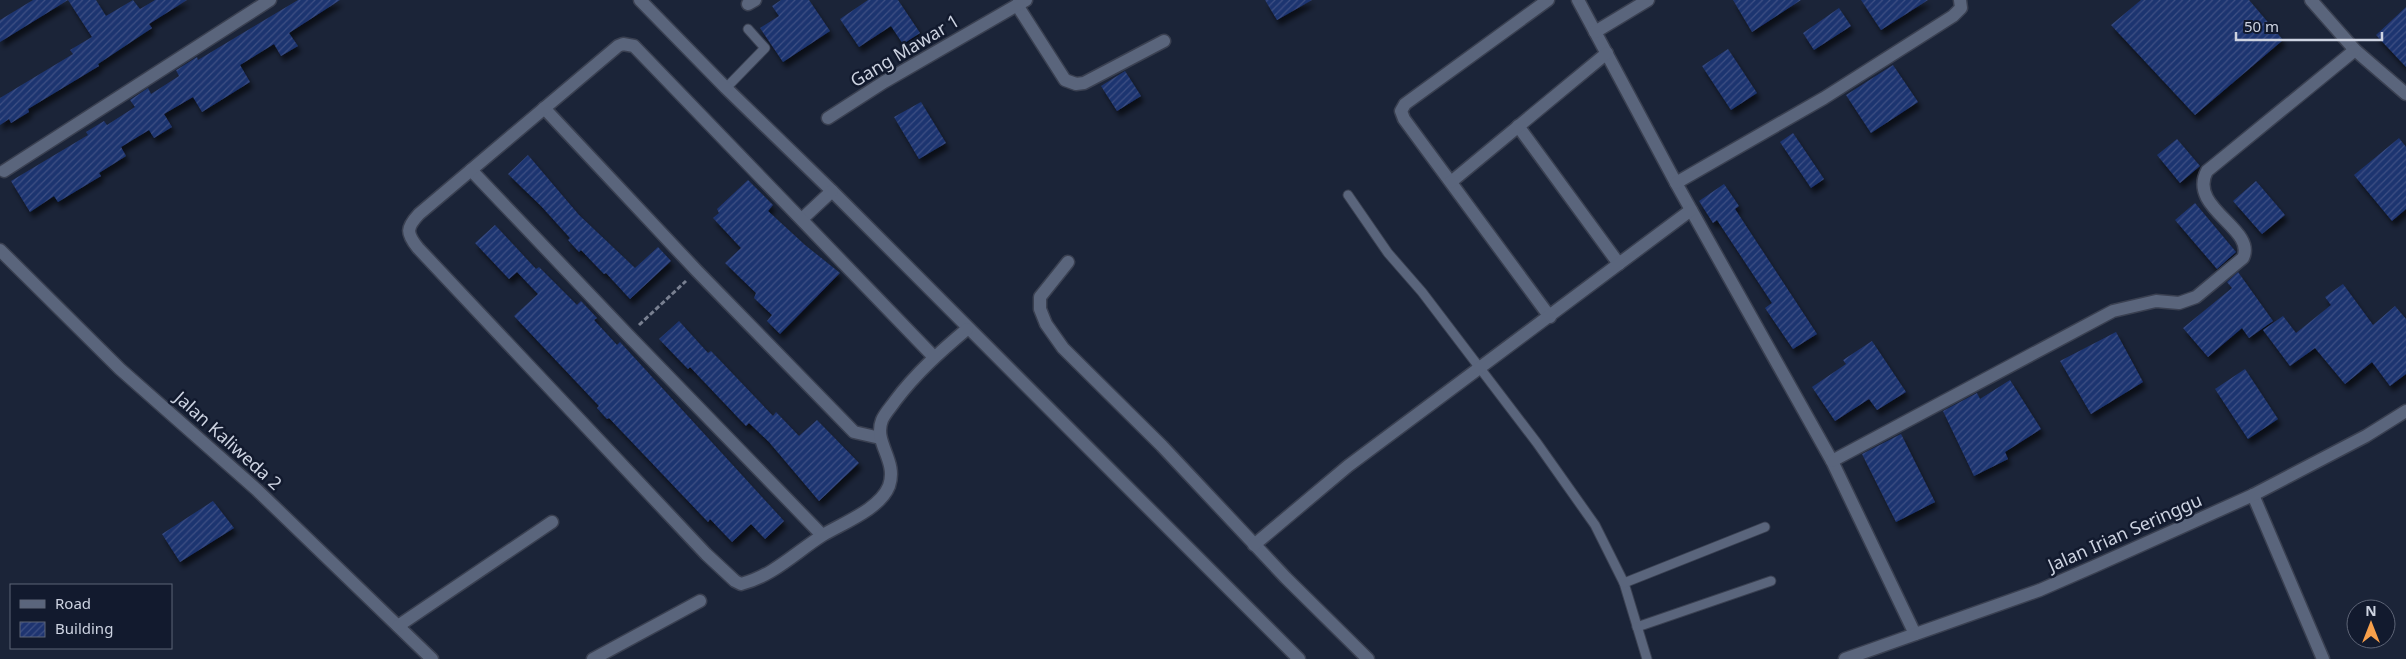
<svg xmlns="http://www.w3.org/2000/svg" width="2406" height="659" font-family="'Noto Sans',sans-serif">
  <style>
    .building { fill: url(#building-hatch); filter: url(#shadow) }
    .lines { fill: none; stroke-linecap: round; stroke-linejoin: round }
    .service-casing { stroke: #3a4051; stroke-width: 11 }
    .minor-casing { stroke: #3a4051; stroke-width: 15 }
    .tertiary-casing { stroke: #3a4051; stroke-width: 15 }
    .path { stroke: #798091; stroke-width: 3; stroke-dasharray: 5 2.5; stroke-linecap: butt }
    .service { stroke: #5a657c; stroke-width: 9 }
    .minor { stroke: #5a657c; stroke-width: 12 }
    .tertiary { stroke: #5a657c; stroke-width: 12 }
    .labels { text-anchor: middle; stroke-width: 5; stroke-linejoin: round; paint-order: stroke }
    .street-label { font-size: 18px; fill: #cdd3e1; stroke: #121a2e }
  </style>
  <defs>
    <pattern id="building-hatch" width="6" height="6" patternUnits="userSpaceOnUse" patternTransform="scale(1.25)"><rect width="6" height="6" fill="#1e3470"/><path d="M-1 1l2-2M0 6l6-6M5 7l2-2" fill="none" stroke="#3e5084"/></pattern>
    <filter id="shadow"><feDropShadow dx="3" dy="5.5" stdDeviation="2.5" flood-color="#0009"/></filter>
  </defs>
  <rect width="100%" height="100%" fill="#1b2438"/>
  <g class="building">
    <path d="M33,0H68L0,42V20Z"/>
    <path d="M68,0H96L106,16L133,0L140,9L155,0H187L149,24L152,28L98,64L99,66L28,109L29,112L11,123L9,119L0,125V98L73,54L70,50L92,37Z"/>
    <path d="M298,0H340L289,33L298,46L281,56L274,44L240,65L250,82L202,112L193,97L164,114L172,127L154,138L149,130L121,147L126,156L99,173L101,176L58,202L54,196L30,212L11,181L88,135L86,132L104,121L107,125L135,107L130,100L148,88L151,94L179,76L176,70L178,69L197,57L198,60Z"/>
    <path d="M781,0H809L830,31L783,62L760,28L779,16L772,6Z"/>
    <path d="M868,0H898L920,33L903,44L891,26L859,47L840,19Z"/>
    <path d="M1265,0H1312L1277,20Z"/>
    <path d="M1733,0H1801L1752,32Z"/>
    <path d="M1861,0H1928L1881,30Z"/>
    <path d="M2141,0H2249L2283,40L2195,115L2111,25Z"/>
    <path d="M2406,7V67L2376,35Z"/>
    <path d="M1839,8L1851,26L1814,50L1803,33Z"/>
    <path d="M1728,49L1757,93L1731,110L1702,66Z"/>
    <path d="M1893,65L1918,102L1871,133L1846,95Z"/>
    <path d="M1125,71L1141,96L1117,111L1101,86Z"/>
    <path d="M921,102L946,143L919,159L894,117Z"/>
    <path d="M1793,133L1824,179L1811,188L1780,142Z"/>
    <path d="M2399,138L2406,147V209L2392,221L2354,175Z"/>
    <path d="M2177,139L2200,166L2180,183L2157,155Z"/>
    <path d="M528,155L579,215L635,268L658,247L671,261L630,299L606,273L604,274L581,250L579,252L568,240L570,238L542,207L508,174Z"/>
    <path d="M748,180L773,205L768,211L805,245L840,273L780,334L767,321L772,315L754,298L756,293L725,263L741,248L713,218L719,213L717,209Z"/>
    <path d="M2256,181L2285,215L2262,234L2233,201Z"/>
    <path d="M1724,184L1739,206L1735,209L1817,334L1793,349L1765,308L1772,303L1717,220L1713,223L1699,201Z"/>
    <path d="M2195,203L2236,252L2217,269L2175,220Z"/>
    <path d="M495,225L536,269L539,267L577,305L581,301L597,318L594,320L617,345L620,342L784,521L765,539L751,524L732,542L710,519L708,522L609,418L607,419L597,408L599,406L514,316L538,294L517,272L509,279L475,243Z"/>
    <path d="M2238,272L2273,321L2249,338L2242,328L2208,357L2183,328L2232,288L2227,282Z"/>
    <path d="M2343,284L2373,325L2395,306L2406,319V374L2390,386L2372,362L2345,384L2315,348L2290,366L2263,330L2283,316L2296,333L2331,305L2325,297Z"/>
    <path d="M679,321L708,353L711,351L773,416L776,412L799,436L817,420L859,463L819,501L769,442L749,423L746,426L690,367L688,369L659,339Z"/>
    <path d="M2116,332L2143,382L2091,414L2060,361Z"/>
    <path d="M1872,341L1906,392L1877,410L1869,399L1835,421L1812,387L1846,364L1843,360Z"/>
    <path d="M2245,369L2278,419L2248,439L2215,389Z"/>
    <path d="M2010,380L2041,429L2005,452L2008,459L1974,476L1943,411L1977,393L1980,399Z"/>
    <path d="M1901,434L1935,502L1896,522L1862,454Z"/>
    <path d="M213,501L234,528L180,562L162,534Z"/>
  </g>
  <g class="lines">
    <defs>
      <g id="service">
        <path d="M726,88L765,48L748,29"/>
        <path d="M1348,195L1388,253L1422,292L1537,443L1595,525L1624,583L1647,659"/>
        <path d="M1624,583L1765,527"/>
        <path d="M1637,627L1771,581"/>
      </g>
      <g id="minor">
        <path d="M640,0L726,88L832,191L1299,659"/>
        <path d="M1548,0L1405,104L1401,111L1404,119L1550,317"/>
        <path d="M1578,0L1676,183L1832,461L1915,634"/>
        <path d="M2311,0L2355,50L2406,94"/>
        <path d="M748,4L755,0"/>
        <path d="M1017,5L1065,80L1076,84L1084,83L1164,41"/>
        <path d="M1595,32L1648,0"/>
        <path d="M544,108L697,271L854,432L880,438"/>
        <path d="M828,118L884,82L1026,0"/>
        <path d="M1518,126L1619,264"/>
        <path d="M471,170L628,335L822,535"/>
        <path d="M4,171L270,0"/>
        <path d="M1451,182L1607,53"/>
        <path d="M1676,183L1824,98L1953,16L1961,8L1960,0"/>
        <path d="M802,219L832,191"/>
        <path d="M0,250L120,369L257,490L432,659"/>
        <path d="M1068,262L1040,297V309L1046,324L1063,348L1162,446L1286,578L1368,659"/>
        <path d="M934,357L634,46L623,44L618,46L419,214C406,228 406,233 418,248L706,554L735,581L741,584C773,576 796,552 823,535C843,523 880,509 889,486C898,460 873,443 882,420C885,413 891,407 895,401C916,373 941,351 967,329"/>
        <path d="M1832,461L2113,311L2156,301L2179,303L2196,297L2243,258C2257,229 2187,208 2207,171L2355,50"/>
        <path d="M2253,495L2323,659"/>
        <path d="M1254,545L1348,466L1691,210"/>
        <path d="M398,626L552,522"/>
        <path d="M593,659L700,601"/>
      </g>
      <path id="tertiary" d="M1845,659L2040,590L2095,566L2253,495L2366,436L2406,411"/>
    </defs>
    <use href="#service" class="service-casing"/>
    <use href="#minor" class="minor-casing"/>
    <use href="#tertiary" class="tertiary-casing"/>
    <path class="path" d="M639,325L686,281"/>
    <use href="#service" class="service"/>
    <use href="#minor" class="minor"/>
    <use href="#tertiary" class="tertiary"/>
  </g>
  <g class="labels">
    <g class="street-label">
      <text transform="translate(905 51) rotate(-31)" y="6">Gang Mawar 1</text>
      <text transform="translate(228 441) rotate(42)" y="6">Jalan Kaliweda 2</text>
      <text transform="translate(2125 533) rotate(-24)" y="6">Jalan Irian Seringgu</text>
    </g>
  </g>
  <rect x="10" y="584" width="162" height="65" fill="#121a2e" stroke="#5d6476"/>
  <rect x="20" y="600" width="25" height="8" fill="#5a657c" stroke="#5d6476"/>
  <text x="55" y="609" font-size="15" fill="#cdd3e1">Road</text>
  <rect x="20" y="622" width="25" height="15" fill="url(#building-hatch)" stroke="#5d6476"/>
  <text x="55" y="634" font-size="15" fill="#cdd3e1">Building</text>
  <g transform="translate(2371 624)"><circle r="24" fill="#121a2e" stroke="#5d6476"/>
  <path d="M0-4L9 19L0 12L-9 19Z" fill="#f8a04b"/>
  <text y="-8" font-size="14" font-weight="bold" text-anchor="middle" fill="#cdd3e1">N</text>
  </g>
  <path d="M2236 32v8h146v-8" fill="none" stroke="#cdd3e1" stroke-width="2.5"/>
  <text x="2244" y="32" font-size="15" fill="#cdd3e1" stroke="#121a2e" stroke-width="4" paint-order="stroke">50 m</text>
</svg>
